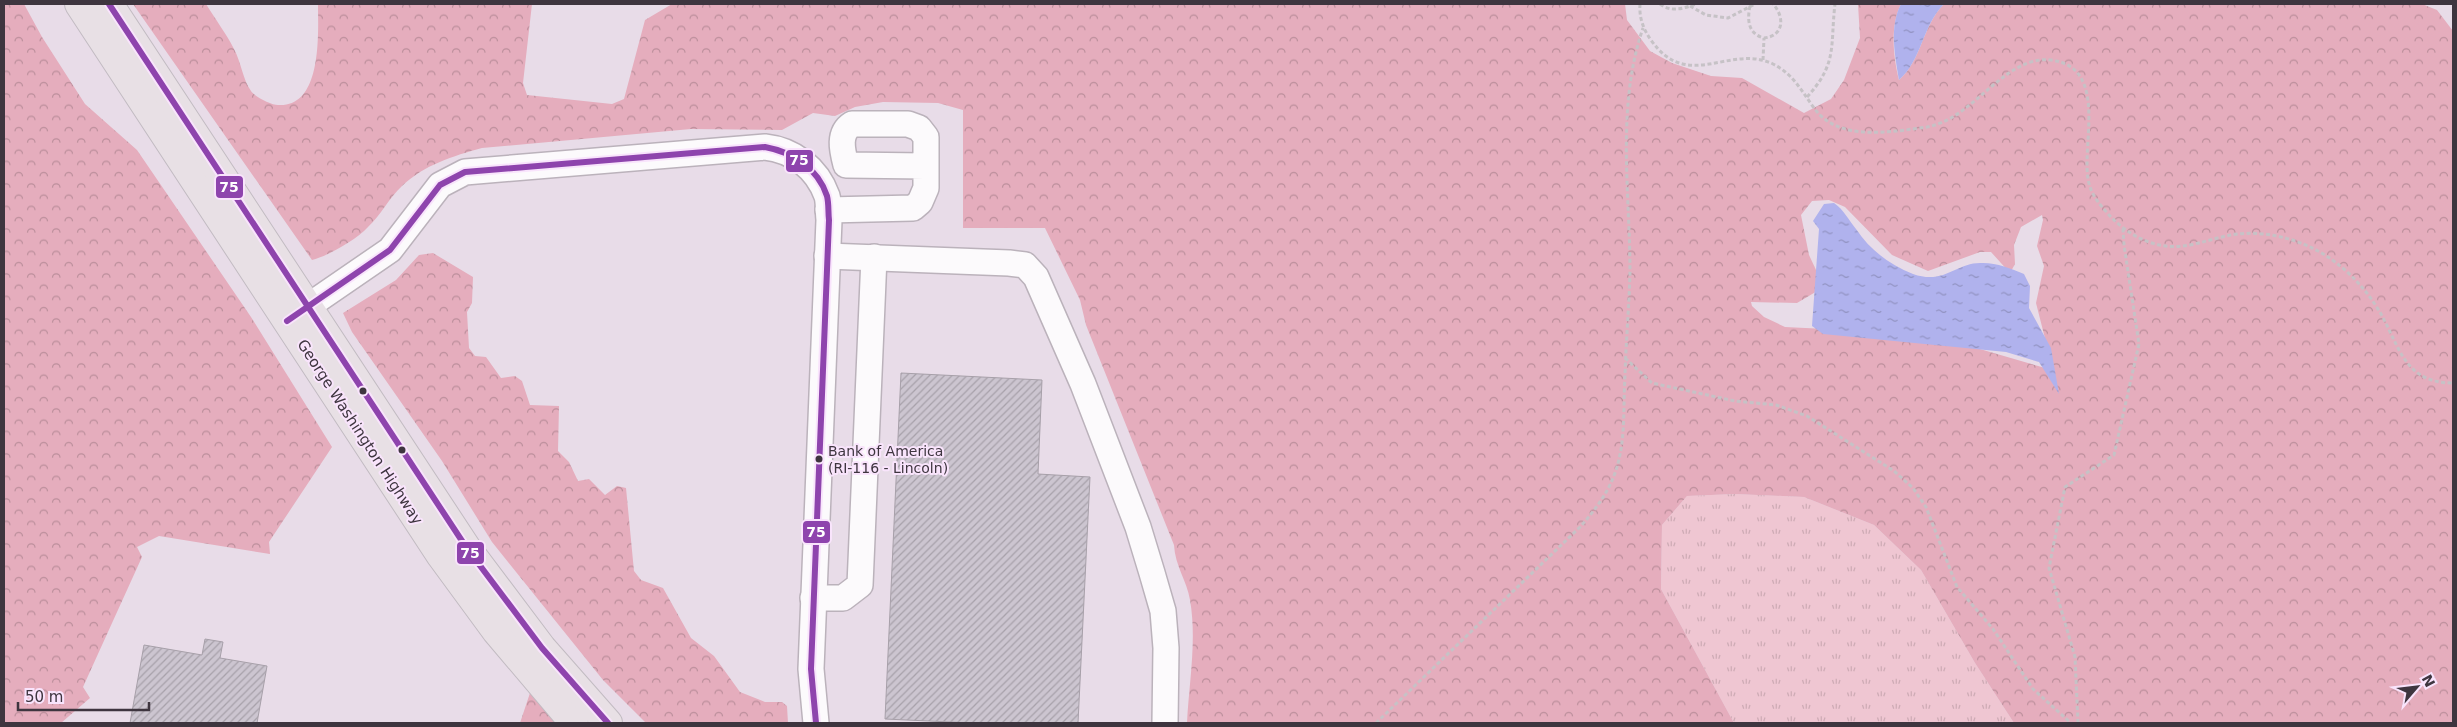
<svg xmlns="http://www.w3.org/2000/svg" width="2457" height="727" font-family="'DejaVu Sans',sans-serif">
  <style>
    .grass { fill: url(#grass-tufts) }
    .forest { fill: url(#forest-crowns); fill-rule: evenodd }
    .water { fill: url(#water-ripples) }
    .building { fill: url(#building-hatch); stroke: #a7a0a9 }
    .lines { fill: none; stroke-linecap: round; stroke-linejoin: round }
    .minor-casing { stroke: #bbb2bb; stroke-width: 28 }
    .major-casing { stroke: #c2bbc2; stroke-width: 30 }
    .path { stroke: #c6c2c6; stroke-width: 3; stroke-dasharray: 4 2.5; stroke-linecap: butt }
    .minor { stroke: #fcfafc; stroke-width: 25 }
    .major { stroke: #e8e0e5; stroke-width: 28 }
    .bus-1-casing { stroke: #f9e4fc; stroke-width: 10 }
    .bus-1 { stroke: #8e44ad; stroke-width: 6 }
    .bus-dot { fill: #3e353f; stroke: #f9e4fc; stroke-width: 2 }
    .labels { text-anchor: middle; stroke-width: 4; stroke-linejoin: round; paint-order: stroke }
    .bus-label { font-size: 14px; fill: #3e353f; stroke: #f9e4fc; text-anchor: start }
    .street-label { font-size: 15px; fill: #3e353f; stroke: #f9e4fc }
    .line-badge { stroke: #f9e4fc; stroke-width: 2 }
    .badge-label { font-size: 14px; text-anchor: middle; font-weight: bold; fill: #fff }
  </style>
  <defs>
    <pattern id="grass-tufts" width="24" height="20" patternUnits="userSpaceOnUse" patternTransform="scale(1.25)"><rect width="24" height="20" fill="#efc6d2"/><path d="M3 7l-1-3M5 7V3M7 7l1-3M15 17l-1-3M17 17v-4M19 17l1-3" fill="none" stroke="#ceabb5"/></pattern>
    <pattern id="forest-crowns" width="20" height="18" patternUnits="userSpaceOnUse" patternTransform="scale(1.25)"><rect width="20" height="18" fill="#e5adbd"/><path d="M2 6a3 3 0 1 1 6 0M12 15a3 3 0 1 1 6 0" fill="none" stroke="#bb8e9b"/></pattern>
    <pattern id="water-ripples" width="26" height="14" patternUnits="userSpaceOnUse" patternTransform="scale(1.25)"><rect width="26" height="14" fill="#b0b2ed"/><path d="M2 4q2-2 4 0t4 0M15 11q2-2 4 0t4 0" fill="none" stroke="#9192c1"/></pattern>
    <pattern id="building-hatch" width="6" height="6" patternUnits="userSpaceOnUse" patternTransform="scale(1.25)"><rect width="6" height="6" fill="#ccc5d0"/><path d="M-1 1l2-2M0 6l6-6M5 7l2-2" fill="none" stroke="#a7a1aa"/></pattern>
  </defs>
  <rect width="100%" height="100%" fill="#e8dce8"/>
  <path class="grass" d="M1735,494L1804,497L1874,525L1921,570L1975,663L2014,723H1734L1661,589L1662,525L1687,496Z"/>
  <g class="forest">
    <path d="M4,4H24L42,37L85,104L137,150L251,317L332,447L269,542L270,554L159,536L137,547L142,557L83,687L90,698L61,723H4Z"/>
    <path d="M133,4H206C215,19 226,33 234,49C241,62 243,80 251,91C255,97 272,105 278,105C323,108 318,32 318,4H532L523,83L527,95L612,104L624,99L645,20L672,4H1625L1627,20L1650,51L1672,63L1711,76L1742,78L1804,113L1831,99L1844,80L1860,38L1858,4H1901C1890,26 1893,56 1899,80C1922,60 1922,26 1944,4H2422L2437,10L2453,31V723H2014L1975,663L1921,570L1874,525L1804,497L1735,494L1687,496L1662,525L1661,589L1734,723H1187C1189,683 1197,640 1190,600C1187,581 1175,566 1174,545L1086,325L1080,300L1045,228H963V110L938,103L883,102L855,107L835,116L813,113L782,130L691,129L482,148C453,156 424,165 402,186C389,198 381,215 368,227C356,240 328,256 312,260ZM1829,200L1845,207L1892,255L1928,271L1980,252H1991L2010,273L2015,264L2014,245L2021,227L2042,215L2043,220L2037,246L2044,266L2036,303L2052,366L2045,368L1973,347L1826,329L1785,327L1764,317L1752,306L1751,302L1797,303L1824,287L1809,255L1801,215L1812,201Z"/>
    <path d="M433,253L473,277L472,303L467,312L469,348L475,356L486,357L501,378L515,376L522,381L530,405L559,406L558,451L569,462L578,481L589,479L605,495L617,486L626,488L634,571L641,580L663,588L691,638L714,656L740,692L765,702H782L787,706L788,723H646L603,680L492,542L442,461L352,332L343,313L396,280L419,255Z"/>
    <path d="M534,681L571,723H520Z"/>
  </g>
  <g class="water">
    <path d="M1901,4H1944C1922,26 1922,60 1899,80C1895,55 1889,27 1901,4Z"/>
    <path d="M1834,203C1844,210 1848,219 1856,229C1870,250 1890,265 1913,274C1944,285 1956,263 1980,263C1995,262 2010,268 2024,274L2030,286L2029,308L2051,348L2059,394L2039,362L2006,352L1823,334L1812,326L1819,229L1813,221L1824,204Z"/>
  </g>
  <g class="building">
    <path d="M901,373L1042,380L1038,474L1090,477L1078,723H972L885,719Z"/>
    <path d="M205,639L223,642L220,658L267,666L257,723H130L144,645L202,655Z"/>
  </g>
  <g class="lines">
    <defs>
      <g id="minor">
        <path d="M828,210L913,208L920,202L926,188V137L919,128L908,124H852C838,133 842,150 846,165L925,166"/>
        <path d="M827,256L1009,263L1025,265L1036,277L1083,384L1138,527L1152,573L1163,611L1166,648L1165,723"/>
        <path d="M291,318L390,250L440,185L465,172L765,147C793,150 817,168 827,196C829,203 828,212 829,220L811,669L816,723"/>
        <path d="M813,598H843L860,585L874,257"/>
      </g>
      <g id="major">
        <path d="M79,4L441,556L496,631L574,723"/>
        <path d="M109,4L466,547L542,648L608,723"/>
      </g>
    </defs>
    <use href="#minor" class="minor-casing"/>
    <use href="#major" class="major-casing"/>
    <g class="path">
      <path d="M1640,4C1639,17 1643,29 1651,40C1688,93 1730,43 1773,64C1793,74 1801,90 1814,108C1838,142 1891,132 1927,127C1974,119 2004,55 2051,60C2108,67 2082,142 2088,179C2090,190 2095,199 2103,208C2124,234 2155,252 2189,245C2206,242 2221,236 2238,234C2265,231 2294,238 2318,251C2340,263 2360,282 2374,303C2399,338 2399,383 2453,383"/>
      <path d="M1660,4C1672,13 1684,8 1696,4"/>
      <path d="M1690,6L1706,15L1728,18L1755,4"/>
      <path d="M1750,6C1747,20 1748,34 1764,38C1784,36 1785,17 1773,4"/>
      <path d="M1763,60L1764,38"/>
      <path d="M1807,97C1838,63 1830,46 1835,4"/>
      <path d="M1625,358L1652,383L1735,401L1776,405L1807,416L1894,471L1913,488L1926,507L1957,587L1993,629L2033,689L2071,723"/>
      <path d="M1376,723L1580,527C1595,510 1609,492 1616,470C1626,440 1623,406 1625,376C1626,341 1629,307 1630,273C1630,191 1616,107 1643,28"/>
      <path d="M2078,723L2075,657L2049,568L2065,487L2114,455L2139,344L2124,245L2123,229"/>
    </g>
    <use href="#minor" class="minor"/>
    <use href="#major" class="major"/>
    <defs>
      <g id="bus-1">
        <path d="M109,4L466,547L542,648L608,723"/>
        <path d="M287,321L390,250L440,185L465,172L765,147C792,152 818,168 827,196C829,204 828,212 829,220L811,669L816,723"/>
      </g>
    </defs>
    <use href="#bus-1" class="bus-1-casing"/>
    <use href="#bus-1" class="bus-1"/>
  </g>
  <g class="bus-dot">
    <circle cx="363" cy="391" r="4.5"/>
    <circle cx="402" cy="450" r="4.5"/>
    <circle cx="819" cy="459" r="4.5"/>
  </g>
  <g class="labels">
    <g class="bus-label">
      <text x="828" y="456">Bank of America<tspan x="828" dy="17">(RI-116 - Lincoln)</tspan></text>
    </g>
    <g class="street-label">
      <text transform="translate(360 432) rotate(57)" y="5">George Washington Highway</text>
    </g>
  </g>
  <g class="line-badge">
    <rect x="785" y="149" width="29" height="24" rx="5" fill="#8e44ad"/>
    <rect x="215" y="175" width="29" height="24" rx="5" fill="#8e44ad"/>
    <rect x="802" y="520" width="29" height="24" rx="5" fill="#8e44ad"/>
    <rect x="456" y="541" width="29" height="24" rx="5" fill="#8e44ad"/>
  </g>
  <g class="badge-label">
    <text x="799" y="165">75</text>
    <text x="229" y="192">75</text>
    <text x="816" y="537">75</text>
    <text x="470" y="558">75</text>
  </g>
  <rect width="2457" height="727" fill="none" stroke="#3e353f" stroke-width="10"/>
  <g transform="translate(2417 687) rotate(62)" stroke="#f9e4fc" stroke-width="4" paint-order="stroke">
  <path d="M0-4L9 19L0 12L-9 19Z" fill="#3e353f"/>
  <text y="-8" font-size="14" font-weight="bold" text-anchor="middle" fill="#3e353f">N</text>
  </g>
  <path d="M18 702v8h131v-8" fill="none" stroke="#3e353f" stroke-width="2.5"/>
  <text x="25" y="702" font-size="15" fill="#3e353f" stroke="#f9e4fc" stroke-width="4" paint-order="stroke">50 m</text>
</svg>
